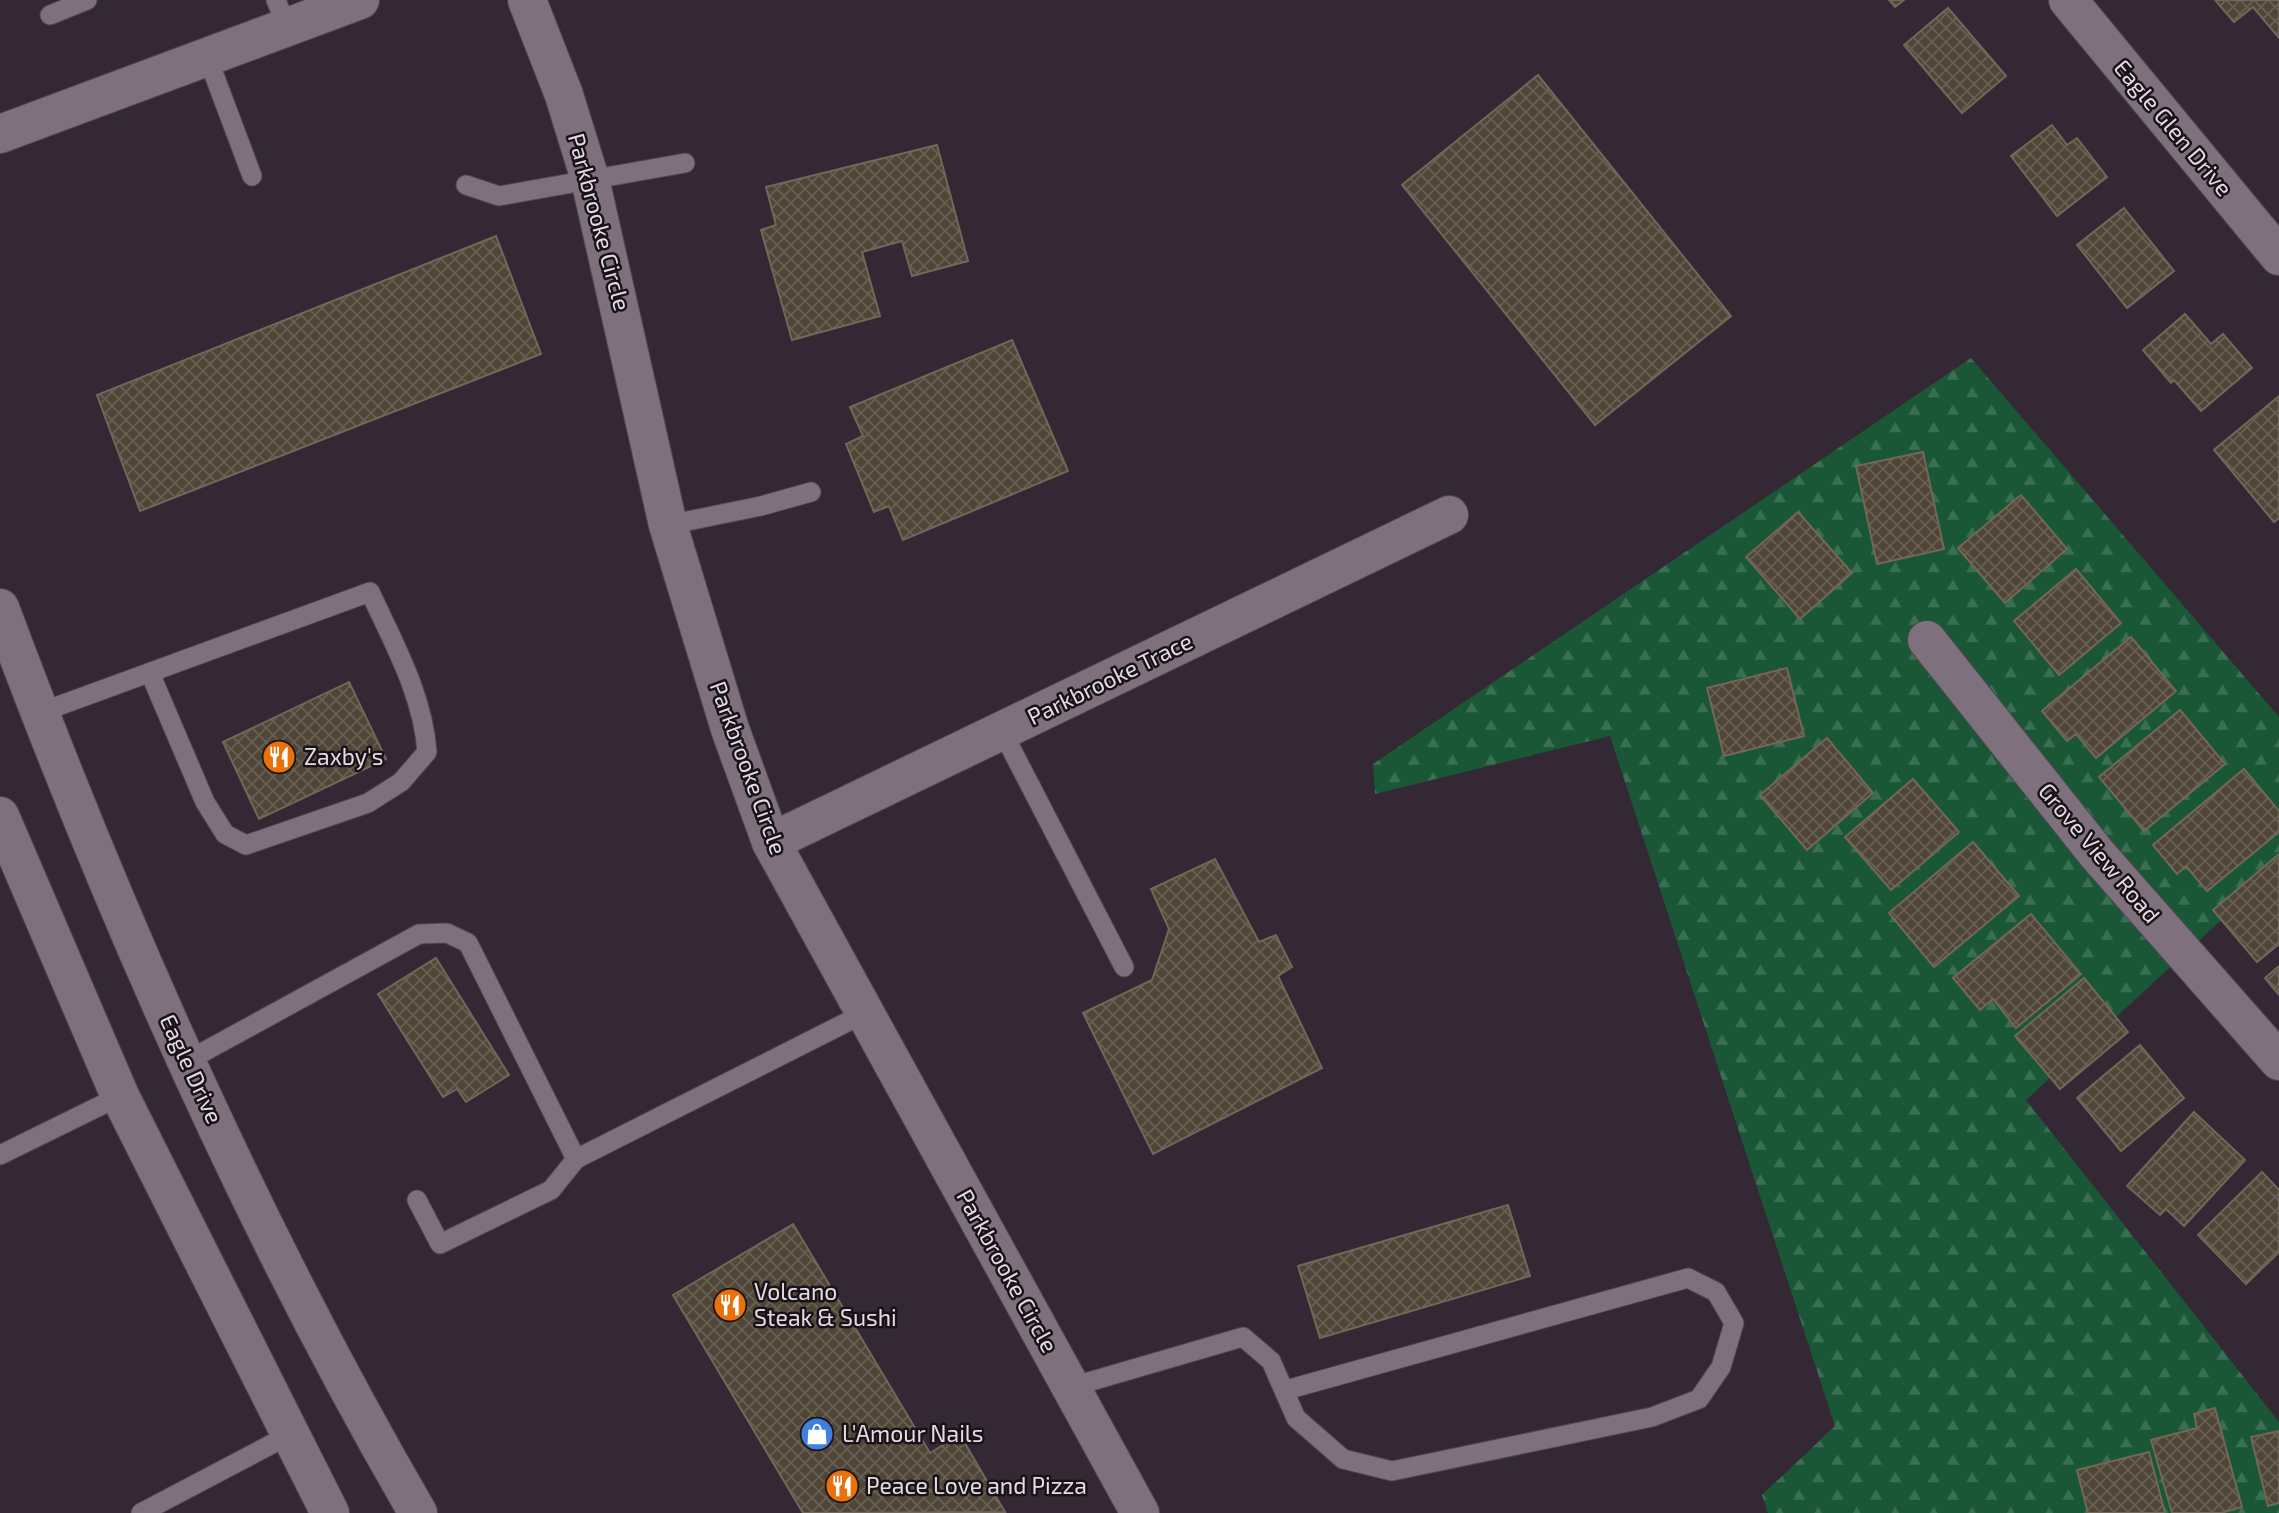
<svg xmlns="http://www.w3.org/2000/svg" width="2279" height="1513" font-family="'Exo 2',sans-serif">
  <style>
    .forest { fill: url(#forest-firs) }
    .building { fill: url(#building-cross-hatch); stroke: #726758; stroke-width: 2 }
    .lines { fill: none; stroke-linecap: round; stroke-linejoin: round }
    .service-casing { stroke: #504650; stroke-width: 21 }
    .minor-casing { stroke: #504650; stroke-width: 40 }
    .tertiary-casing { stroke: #504650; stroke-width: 40 }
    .service { stroke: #7f707e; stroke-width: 19 }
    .minor { stroke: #7f707e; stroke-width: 38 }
    .tertiary { stroke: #7f707e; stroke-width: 38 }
    .labels { text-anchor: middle; stroke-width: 5; stroke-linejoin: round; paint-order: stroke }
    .street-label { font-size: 23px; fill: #e4dce4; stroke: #191318 }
    .poi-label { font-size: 23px; fill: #e4dce4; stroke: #191318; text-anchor: start }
  </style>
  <defs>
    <pattern id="forest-firs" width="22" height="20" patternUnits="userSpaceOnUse" patternTransform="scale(1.75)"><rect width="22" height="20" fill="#195737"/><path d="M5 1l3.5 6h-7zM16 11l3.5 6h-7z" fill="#3a6f54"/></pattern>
    <pattern id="building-cross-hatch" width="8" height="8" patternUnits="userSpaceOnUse" patternTransform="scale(1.75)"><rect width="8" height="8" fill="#504637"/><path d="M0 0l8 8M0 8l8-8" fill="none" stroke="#696054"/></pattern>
  </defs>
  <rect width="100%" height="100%" fill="#342834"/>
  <path class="forest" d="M1971,358L2279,717V867L2026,1100L2279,1422V1513H1768L1762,1495L1835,1426L1610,736L1375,794L1373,764Z"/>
  <g class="building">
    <path d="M1889,0H1904L1895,7Z"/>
    <path d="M2215,0H2279V38L2253,7L2234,22Z"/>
    <path d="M1948,8L2006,76L1962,113L1904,45Z"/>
    <path d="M1538,75L1731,316L1595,425L1402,185Z"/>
    <path d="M2052,125L2067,145L2077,138L2107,177L2057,216L2011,156Z"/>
    <path d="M937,145L968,261L912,276L902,241L862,252L880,316L792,340L761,230L776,225L766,187Z"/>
    <path d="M2124,208L2174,271L2127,308L2077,245Z"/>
    <path d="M496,236L541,354L140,511L97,395Z"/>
    <path d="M2185,314L2211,344L2223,334L2252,368L2201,411L2174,380L2171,383L2143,350Z"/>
    <path d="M1012,340L1068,471L903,540L889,506L874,512L846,444L863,436L850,407Z"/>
    <path d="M2279,396V518L2274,522L2214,450Z"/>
    <path d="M1923,452L1944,549L1877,564L1856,466Z"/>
    <path d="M2021,495L2067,549L2005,603L1958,548Z"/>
    <path d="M1798,512L1852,573L1800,619L1746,557Z"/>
    <path d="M2076,569L2121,623L2059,675L2014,621Z"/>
    <path d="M2131,637L2176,691L2096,758L2076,734L2067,741L2042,711Z"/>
    <path d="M1787,668L1804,736L1724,756L1707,688Z"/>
    <path d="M349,682L386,759L259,819L223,742Z"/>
    <path d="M2180,710L2225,764L2144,831L2099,777Z"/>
    <path d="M1827,738L1873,793L1807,850L1760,795Z"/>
    <path d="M2244,769L2279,811V832L2207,891L2186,866L2177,874L2153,845Z"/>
    <path d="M1913,779L1959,832L1891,890L1845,837Z"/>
    <path d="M1973,842L2019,896L1934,967L1889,913Z"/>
    <path d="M2279,854V944L2257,962L2213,910Z"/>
    <path d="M1215,859L1259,942L1276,935L1292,967L1278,976L1322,1068L1153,1154L1083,1013L1152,980L1169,929L1151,889Z"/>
    <path d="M2031,914L2081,974L2016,1028L1993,999L1980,1010L1953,978Z"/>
    <path d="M436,958L509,1075L466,1102L457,1089L443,1097L378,994Z"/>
    <path d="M2279,966V995L2265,978Z"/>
    <path d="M2084,978L2128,1032L2060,1089L2015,1036Z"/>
    <path d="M2140,1045L2184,1098L2121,1151L2077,1098Z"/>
    <path d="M2194,1112L2245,1160L2184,1226L2166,1209L2160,1215L2127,1186Z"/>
    <path d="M2262,1172L2279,1190V1252L2246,1284L2198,1235Z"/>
    <path d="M1508,1205L1530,1276L1320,1338L1298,1266Z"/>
    <path d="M793,1224L930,1453L960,1435L1005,1512L803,1513L673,1295Z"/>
    <path d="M2215,1408L2242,1507L2221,1513H2172L2151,1440L2197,1428L2194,1414Z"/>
    <path d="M2279,1431V1503L2268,1506L2251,1437Z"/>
    <path d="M2149,1452L2165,1513H2088L2077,1470Z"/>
  </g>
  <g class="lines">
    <defs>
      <g id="service">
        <path d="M276,0L287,27"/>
        <path d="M50,15L87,0"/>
        <path d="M207,56L252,176"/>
        <path d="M466,185L499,196L685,163"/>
        <path d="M668,525L761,506L811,492"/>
        <path d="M39,713L370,592C394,644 423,695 427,752L401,782L368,803L246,845L225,834L205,802L150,673"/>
        <path d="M1002,731L1124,967"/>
        <path d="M187,1061L419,934L447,933L468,943L576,1159L551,1190L440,1244L417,1200"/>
        <path d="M0,1155L120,1096"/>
        <path d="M576,1159L865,1013"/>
        <path d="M1071,1387L1243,1337L1271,1361L1296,1418L1343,1459L1392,1471L1652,1417L1699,1399L1721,1367L1734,1323L1716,1292L1688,1278L1286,1390"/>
        <path d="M141,1513L289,1435"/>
      </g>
      <g id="minor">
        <path d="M527,0L564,95L590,179L668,525L730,729L771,842L1140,1513"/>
        <path d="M2068,0L2279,256"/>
        <path d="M0,134L360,0"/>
        <path d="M1927,640L2097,854L2279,1061"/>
        <path d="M771,842L1449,515"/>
      </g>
      <g id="tertiary">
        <path d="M0,608C116,919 251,1226 418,1513"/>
        <path d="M0,816L120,1096L330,1513"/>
      </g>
    </defs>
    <use href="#service" class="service-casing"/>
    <use href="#minor" class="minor-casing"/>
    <use href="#tertiary" class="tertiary-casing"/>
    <use href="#service" class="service"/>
    <use href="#minor" class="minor"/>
    <use href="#tertiary" class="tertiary"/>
  </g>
  <defs>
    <symbol id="restaurant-disc" viewBox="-11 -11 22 22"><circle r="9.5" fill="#e8710a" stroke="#191318"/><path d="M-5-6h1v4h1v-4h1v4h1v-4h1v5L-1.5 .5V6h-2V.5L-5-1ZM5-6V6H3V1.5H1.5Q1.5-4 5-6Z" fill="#fff"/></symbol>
    <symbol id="shop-disc" viewBox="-11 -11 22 22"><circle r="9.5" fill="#3f7fe0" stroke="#191318"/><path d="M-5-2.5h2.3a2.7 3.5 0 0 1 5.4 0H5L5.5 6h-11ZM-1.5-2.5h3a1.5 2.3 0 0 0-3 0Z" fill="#fff"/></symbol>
  </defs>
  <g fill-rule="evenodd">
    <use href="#restaurant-disc" x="260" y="738" width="38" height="38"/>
    <use href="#restaurant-disc" x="711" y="1286" width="38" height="38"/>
    <use href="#shop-disc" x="798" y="1415" width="38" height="38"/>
    <use href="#restaurant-disc" x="823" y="1467" width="38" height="38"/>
  </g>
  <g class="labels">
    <g class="street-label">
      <text transform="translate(2173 128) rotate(50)" y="8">Eagle Glen Drive</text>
      <text transform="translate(599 222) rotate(75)" y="8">Parkbrooke Circle</text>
      <text transform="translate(1110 679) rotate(-26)" y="8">Parkbrooke Trace</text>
      <text transform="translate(748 768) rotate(70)" y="8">Parkbrooke Circle</text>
      <text transform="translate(2099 853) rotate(50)" y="8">Grove View Road</text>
      <text transform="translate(191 1069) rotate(65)" y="8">Eagle Drive</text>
      <text transform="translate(1007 1271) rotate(61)" y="8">Parkbrooke Circle</text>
    </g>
    <g class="poi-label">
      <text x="304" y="765">Zaxby's</text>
      <text x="754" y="1300">Volcano<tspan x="754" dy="26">Steak &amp; Sushi</tspan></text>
      <text x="842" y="1442">L'Amour Nails</text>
      <text x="866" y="1494">Peace Love and Pizza</text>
    </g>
  </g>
</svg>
